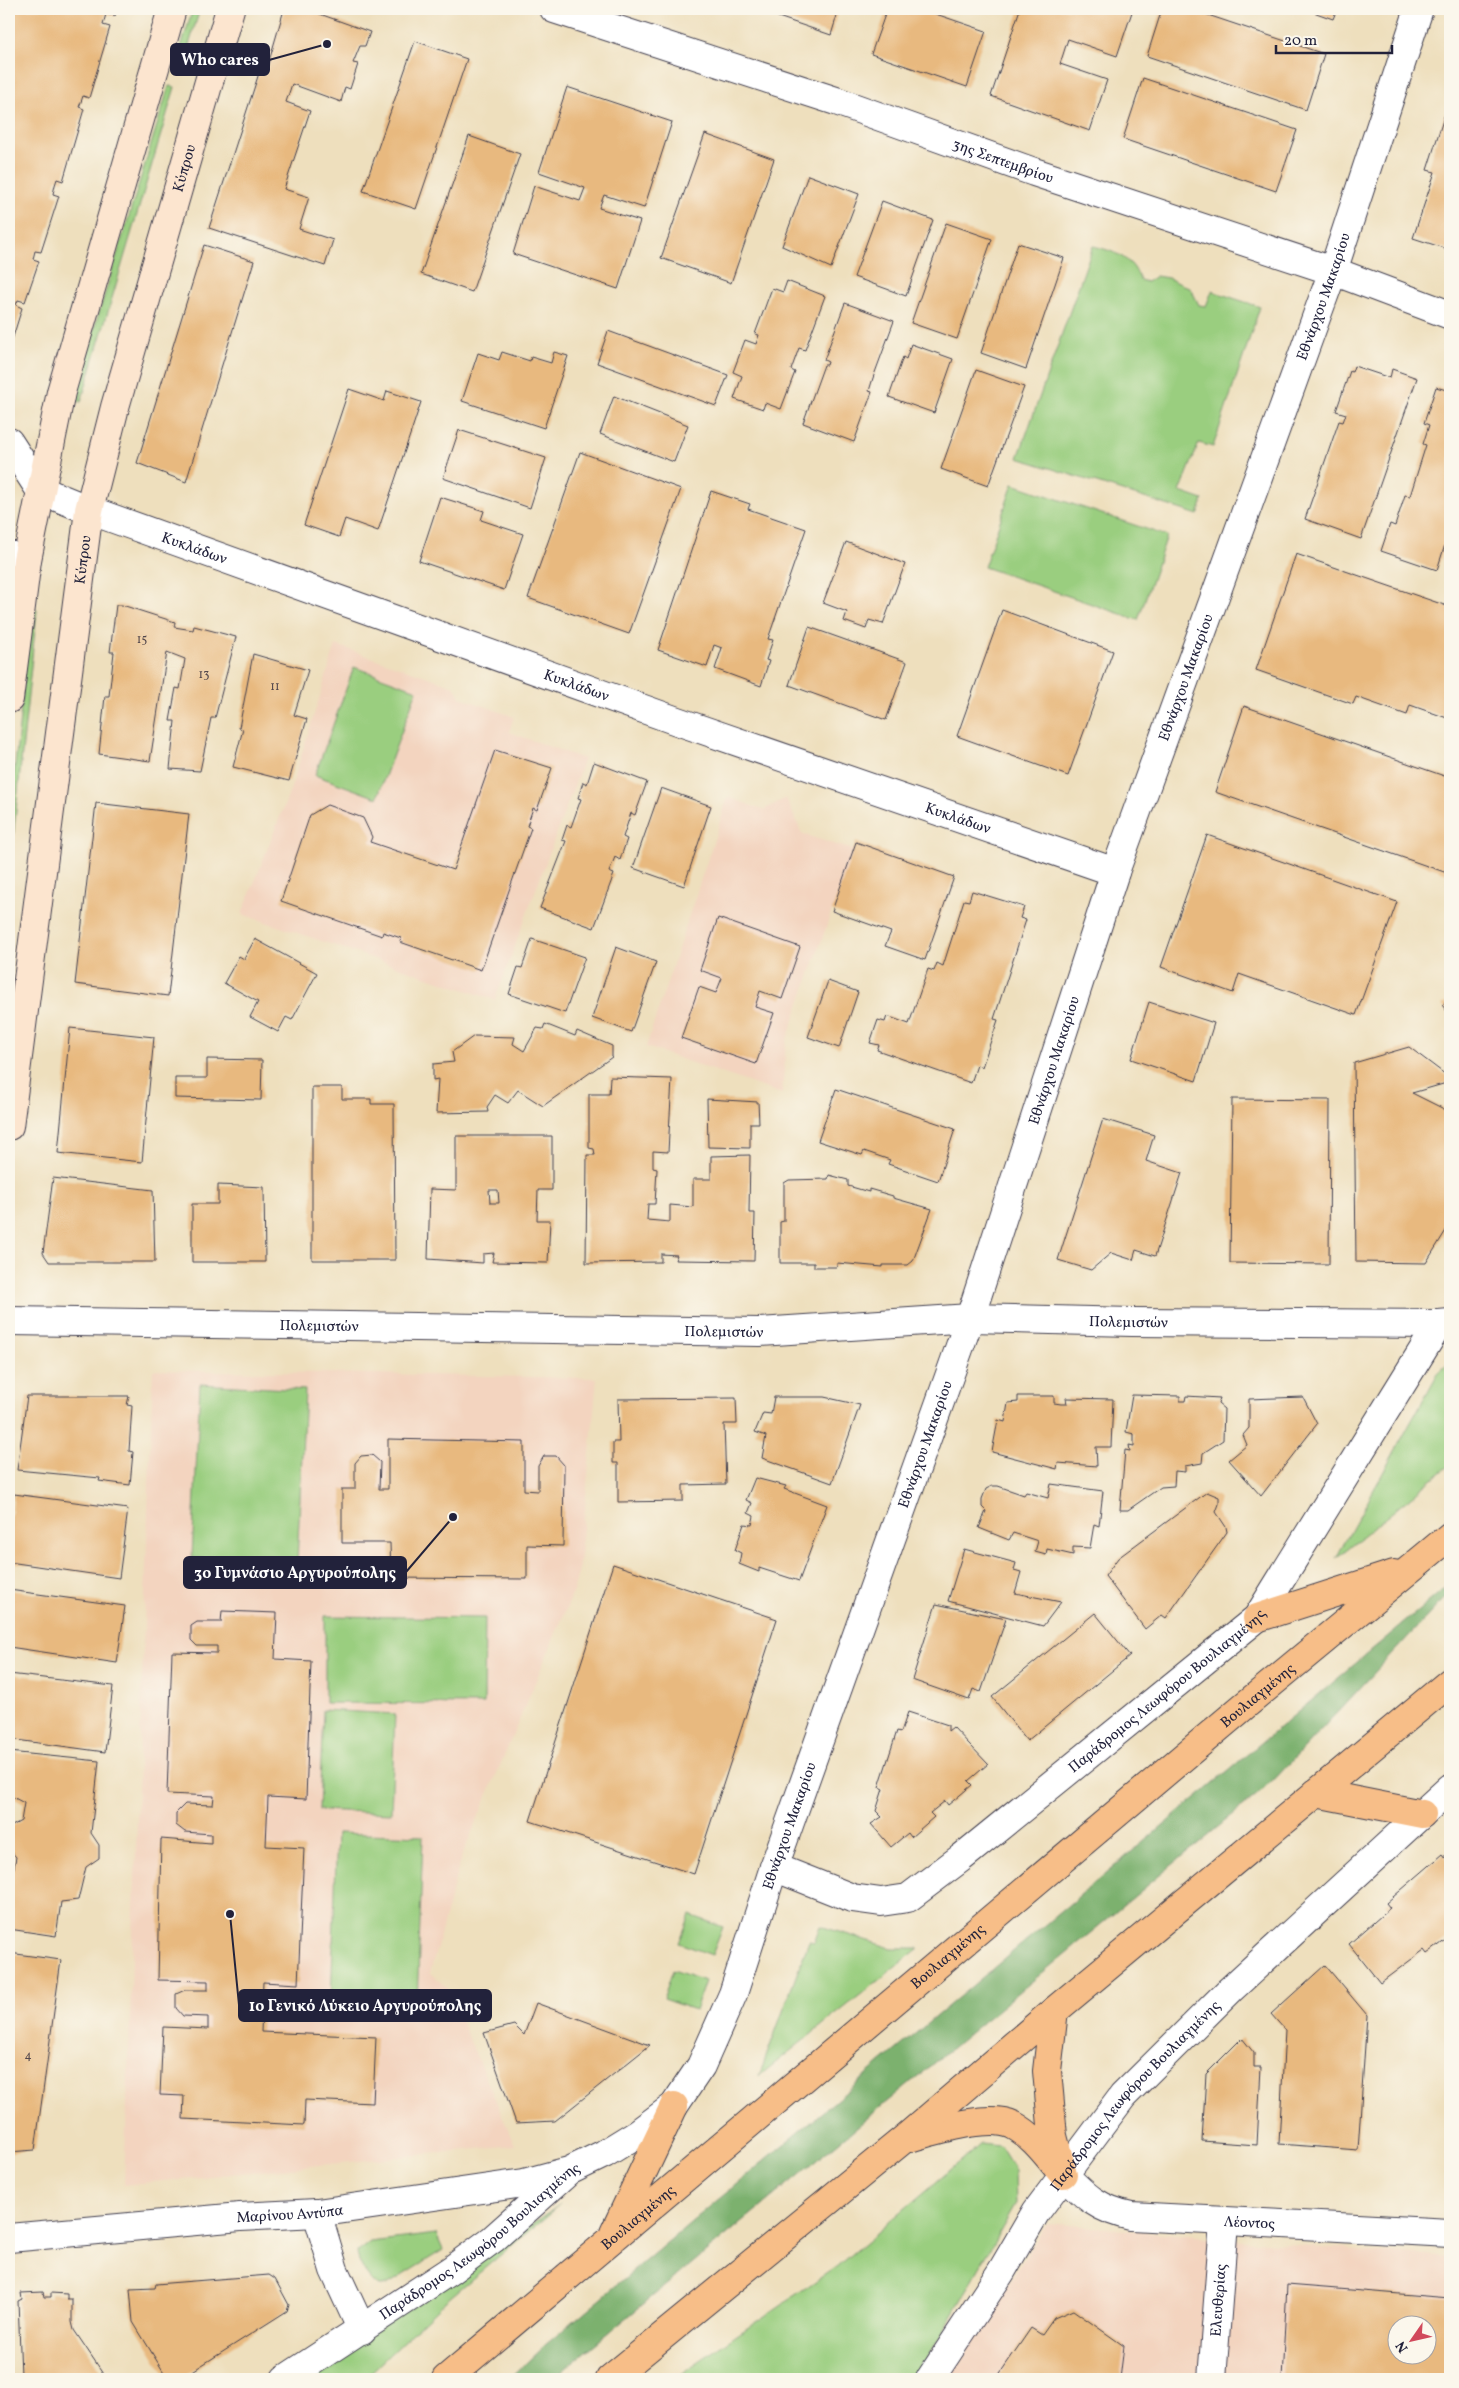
<svg xmlns="http://www.w3.org/2000/svg" width="1459" height="2388" font-family="Vollkorn,serif">
  <style>
    .built { fill: #f3d4bf; fill-rule: evenodd }
    .green { fill: #9ace7f; stroke: #5e785d }
    .forest { fill: #7bb16e; stroke: #4e6a54 }
    .building { fill: #e8b97f; fill-rule: evenodd }
    .lines { fill: none; stroke-linecap: round; stroke-linejoin: round }
    .minor-casing { stroke: #413e4e; stroke-width: 30 }
    .tertiary-casing { stroke: #413e4e; stroke-width: 30 }
    .secondary-casing { stroke: #413e4e; stroke-width: 30 }
    .primary-casing { stroke: #413e4e; stroke-width: 30 }
    .minor { stroke: #fff; stroke-width: 28 }
    .tertiary { stroke: #fff; stroke-width: 28 }
    .secondary { stroke: #fce5cf; stroke-width: 28 }
    .primary { stroke: #f7be88; stroke-width: 28 }
    .labels { text-anchor: middle; stroke-width: 4; stroke-linejoin: round; paint-order: stroke }
    .number-label { font-size: 12px; fill: #54484c }
    .street-label { font-size: 15px; fill: #22223b; stroke: #fbf7ec }
    .leader { fill: none; stroke: #22223b; stroke-width: 2 }
    .callout-dot { fill: #22223b; stroke: #fbf7ec; stroke-width: 2 }
    .callout { fill: #22223b; stroke: #22223b; stroke-width: 2 }
    .callout-label { font-size: 16px; text-anchor: middle; font-weight: bold; fill: #fff }
  </style>
  <rect width="100%" height="100%" fill="#fbf7ec"/>
  <filter id="ink" filterUnits="userSpaceOnUse"><feTurbulence type="fractalNoise" baseFrequency=".02" numOctaves="2"/><feDisplacementMap in="SourceGraphic" scale="10" xChannelSelector="R" yChannelSelector="G"/><feConvolveMatrix kernelMatrix="1 2 1 2 8 2 1 2 1" color-interpolation-filters="sRGB"/></filter>
  <filter id="wash" filterUnits="userSpaceOnUse"><feTurbulence type="fractalNoise" baseFrequency=".0096" numOctaves="4" result="noise"/><feDisplacementMap in="SourceGraphic" scale="20" xChannelSelector="R" yChannelSelector="G"/><feGaussianBlur stdDeviation="1.12" result="paint"/><feColorMatrix in="noise" values="0 0 0 0 0 0 0 0 0 0 0 0 0 0 0 0 0 1.4 0 .05"/><feComposite in="paint" operator="in"/></filter>
  <g filter="url(#wash)">
    <rect width="100%" height="100%" fill="#eedfbd"/>
    <g class="built">
      <path d="M336,645L454,686L460,697L514,717L509,732L584,759L495,1000L242,914L290,791Z"/>
      <path d="M728,797L763,810L786,798L802,834L853,850L786,1043L782,1094L646,1047Z"/>
      <path d="M153,1370L597,1378L583,1529L578,1574L572,1595L461,1858L430,1973L447,1988L515,2145L124,2185ZM389,1439L524,1442V1490L538,1491V1466L562,1546L527,1545V1579L391,1578L390,1543H342V1489H355L380,1462L379,1489H388ZM222,1611L276,1613L275,1659L311,1661L306,1798L268,1797L266,1846L304,1848L298,1983L263,1982L261,2032L375,2037L373,2103L305,2100L304,2125L183,2119L184,2096L160,2094L163,2028L208,2029V2017L183,2016L176,2008V1994L185,1990H208V1981L158,1980L161,1839L211,1843V1834L185,1832L176,1826V1814L185,1804L213,1805L214,1796L167,1793L172,1652L217,1653V1646H197L191,1640V1626L197,1622H221Z"/>
      <path d="M1047,2223L1450,2258V2379H947ZM1396,2326H1426V2356H1396Z"/>
    </g>
    <g class="green">
      <path d="M193,9H200L185,58L178,56Z"/>
      <path d="M169,86L175,87L81,402L72,400Z"/>
      <path d="M1093,246C1114,251 1133,258 1140,280L1147,282L1156,276L1168,278L1191,289L1199,305L1206,306L1212,291L1260,307L1213,447L1199,443L1180,492L1203,500L1198,515L1018,458Z"/>
      <path d="M1013,484L1167,536L1138,620L984,567Z"/>
      <path d="M31,610H37L9,877V823Z"/>
      <path d="M354,667L417,690L377,798L315,775Z"/>
      <path d="M1450,1362V1465L1336,1558L1438,1373Z"/>
      <path d="M200,1384L305,1390L297,1563L192,1558Z"/>
      <path d="M325,1616L485,1618L484,1704L325,1703Z"/>
      <path d="M323,1710L395,1714L391,1813L319,1810Z"/>
      <path d="M337,1833L423,1836L417,2005L331,2001Z"/>
      <path d="M690,1915L723,1927L712,1955L679,1943Z"/>
      <path d="M820,1926L891,1948H919L759,2076L809,1941L814,1942Z"/>
      <path d="M673,1970L705,1981L695,2010L663,1999Z"/>
      <path d="M981,2144L1000,2146L1015,2170L1016,2204L916,2379H673L836,2267Z"/>
      <path d="M561,2204L441,2305L364,2379H300L420,2302Z"/>
      <path d="M436,2234L443,2250L387,2285C383,2286 379,2287 375,2284C368,2279 357,2261 357,2252L370,2242Z"/>
    </g>
    <path class="forest" d="M1450,1584V1594L1438,1605L1271,1783L553,2379H509L544,2346Z"/>
    <g id="blocks">
      <g class="building">
        <path d="M12,9H117L115,16L106,14L103,25L110,27L89,98L83,96L81,102L79,107L84,109L63,181L57,179L55,185L53,194L59,196L41,252L35,251L33,259L39,261L25,302L18,300L16,305L22,308L9,350V19Z"/>
        <path d="M288,9H306L370,32L365,46H360L353,63L358,64L350,89L345,87L341,102L292,84L286,102L310,111L284,189L309,197L299,229L333,240L325,266L209,228L259,73L265,75L283,13Z"/>
        <path d="M755,9H839L831,35Z"/>
        <path d="M887,9H921L986,31L967,87L871,54Z"/>
        <path d="M1020,9H1133L1117,56L1068,39L1060,64L1107,80L1090,131L991,96Z"/>
        <path d="M1162,9H1190L1324,54L1306,110L1147,56Z"/>
        <path d="M1305,9H1337L1333,19Z"/>
        <path d="M415,41L467,59L416,209L363,191Z"/>
        <path d="M1143,78L1297,130L1276,191L1123,139Z"/>
        <path d="M567,87L672,122L644,208L604,195L599,208L640,221L618,289L513,254L534,186L580,201L585,188L539,172Z"/>
        <path d="M1450,98V250L1413,238L1435,172L1427,170Z"/>
        <path d="M705,134L774,159L731,283L661,258Z"/>
        <path d="M469,136L520,154L472,292L421,274Z"/>
        <path d="M808,175L859,194L831,268L782,246Z"/>
        <path d="M882,201L933,220L906,296L854,277Z"/>
        <path d="M946,223L992,239L957,339L911,323Z"/>
        <path d="M1018,243L1064,258L1026,369L981,353Z"/>
        <path d="M204,245L254,261L186,482L137,463Z"/>
        <path d="M787,281L825,296L805,350L799,348L791,370L795,372L781,409L765,403L763,409L734,399L742,376L733,372L745,340L756,344L759,335L755,334L772,288L783,292Z"/>
        <path d="M845,303L894,321L873,378L869,391L872,392L854,442L803,423L824,365H827L828,362L824,360Z"/>
        <path d="M608,331L728,375L716,406L597,363Z"/>
        <path d="M911,344L953,359L934,413L889,397L903,357L906,359Z"/>
        <path d="M502,352L530,361L531,357L551,363L554,352L568,356L544,428L462,401L478,353L499,360Z"/>
        <path d="M1354,366L1390,378L1392,369L1417,378L1361,539L1305,519L1339,421L1343,422L1346,414L1336,411L1350,371L1352,372Z"/>
        <path d="M976,370L1024,387L988,486L941,469Z"/>
        <path d="M1436,387L1450,391V529L1437,570L1381,551L1390,524L1395,526L1405,495L1410,496L1426,445L1423,444L1429,425L1424,423Z"/>
        <path d="M349,389L384,401L387,391L421,402L378,531L345,519L339,537L304,525Z"/>
        <path d="M614,396L688,425L674,462L600,434Z"/>
        <path d="M459,430L546,458L530,508L443,478Z"/>
        <path d="M580,452L681,489L629,634L528,598Z"/>
        <path d="M711,491L750,504L748,509L806,529L768,639L773,640L766,660L769,661L761,686L715,669L722,648L714,645L707,667L658,650Z"/>
        <path d="M440,497L484,511L481,520L523,534L504,590L419,561Z"/>
        <path d="M846,542L905,564L883,624L869,620L866,629L844,621L847,612L823,603Z"/>
        <path d="M1296,554L1450,607V719L1410,705L1407,715L1356,697L1353,704L1256,670Z"/>
        <path d="M116,605H122L175,622L174,627L193,630L194,626L236,637L215,718H211L200,771L170,769L175,721H170L176,688L180,689L185,659L167,652L150,761L99,754L105,696H109L114,652H110Z"/>
        <path d="M1002,610L1113,651L1068,776L957,736Z"/>
        <path d="M809,627L907,662L886,720L789,685Z"/>
        <path d="M253,654L308,670L294,715L307,719L289,781L233,767L243,729L239,728Z"/>
        <path d="M1244,706L1450,778V874L1215,792Z"/>
        <path d="M495,750L552,768L537,810L533,808L527,826L531,828L481,970L400,942L401,938L383,932L382,936L281,901L310,815L327,805L363,818L372,837L370,842L453,870Z"/>
        <path d="M594,762L647,782L635,815L631,813L623,837L627,839L620,860L615,857L609,872L614,874L594,928L540,908L566,841L562,840L567,825L571,827L581,799L578,798L583,782L587,784Z"/>
        <path d="M661,788L711,806L684,886L633,868Z"/>
        <path d="M96,803L189,814L168,996L75,984Z"/>
        <path d="M1207,835L1397,902L1356,1015L1239,974L1233,993L1161,967Z"/>
        <path d="M856,842L954,877L925,960L885,946L891,932L832,911Z"/>
        <path d="M972,891L1024,907L1020,918L1026,920L994,1019L998,1020L982,1067L977,1065L971,1083L877,1050L879,1045L870,1043L878,1020L885,1022L887,1016L909,1024L928,969L934,971L937,963L943,966L964,900L969,901Z"/>
        <path d="M718,918L800,947L782,999L760,991L755,1007L774,1013L756,1064L681,1038L699,987L716,993L722,978L700,970Z"/>
        <path d="M255,939L317,973L292,1020L286,1017L278,1032L250,1017L258,1002L224,983L239,956L244,959Z"/>
        <path d="M532,939L585,957L565,1013L509,994L518,967L522,968Z"/>
        <path d="M616,947L656,962L631,1032L592,1018Z"/>
        <path d="M828,981L858,992L839,1048L808,1037Z"/>
        <path d="M1450,1000V1015L1442,1005Z"/>
        <path d="M1149,1002L1214,1023L1196,1081L1131,1059Z"/>
        <path d="M545,1024L575,1036L577,1031L612,1046V1057L543,1106L518,1090L508,1103L495,1095L487,1107L488,1112L436,1113L438,1079L433,1080V1064L454,1062L452,1052L474,1036L515,1037L513,1044L524,1051L537,1028L543,1029Z"/>
        <path d="M70,1028L154,1037L142,1162L58,1153Z"/>
        <path d="M1409,1047L1450,1078V1082L1412,1093L1450,1112V1224L1426,1263L1356,1262L1354,1063Z"/>
        <path d="M207,1059L262,1060L261,1100L175,1098V1078H207Z"/>
        <path d="M610,1077L672,1079L668,1152L653,1151V1168L657,1169L655,1204H648L647,1220L670,1222V1205L693,1207V1179H711V1156L750,1155L749,1213H755L754,1261L675,1260L677,1255L661,1254V1262L586,1263L587,1155H595L594,1149L589,1148V1094H609Z"/>
        <path d="M312,1087H342V1099H371V1104H394L395,1260H312Z"/>
        <path d="M836,1089L955,1129L938,1181L888,1164L890,1160L864,1151L862,1155L818,1141Z"/>
        <path d="M707,1099L758,1102L759,1123H750V1148L708,1147Z"/>
        <path d="M1232,1099L1330,1100L1329,1264L1230,1263Z"/>
        <path d="M1103,1119L1154,1135L1146,1161L1182,1173L1155,1256L1136,1250L1133,1260L1111,1253L1091,1270L1058,1260Z"/>
        <path d="M456,1136H552V1190H538L537,1220H550L548,1263L492,1262L494,1253L483,1254V1263L428,1259L430,1189L456,1190ZM489,1190H498L499,1203H490Z"/>
        <path d="M829,1175L848,1180V1186L869,1192V1189L893,1196V1198L932,1209L913,1261L908,1265H883V1267L837,1263V1267H814V1263H780V1222L784,1221V1183L789,1180L828,1179Z"/>
        <path d="M53,1178L153,1190L155,1262H49L43,1253Z"/>
        <path d="M218,1185L264,1187L265,1262H192V1204H218Z"/>
        <path d="M1132,1395L1180,1396V1401H1185L1186,1396L1220,1398L1218,1404L1224,1409L1223,1440L1203,1453L1202,1463L1185,1466V1472L1175,1471L1174,1486L1161,1487L1128,1510H1120L1125,1450L1130,1451L1129,1445L1134,1446V1434L1126,1432Z"/>
        <path d="M27,1396H129L127,1405L132,1406L129,1451L133,1452L130,1485L99,1481L100,1478L17,1470Z"/>
        <path d="M1018,1396H1054V1403L1061,1404H1067L1066,1398L1113,1399L1111,1447H1096L1097,1466L1058,1463L1057,1469L992,1452L998,1420L1005,1422L1008,1403L1018,1402Z"/>
        <path d="M774,1397H824L860,1405L832,1483L762,1458L766,1436L755,1432L763,1413L771,1414Z"/>
        <path d="M1303,1397L1317,1424L1261,1496L1229,1460L1247,1445L1243,1435L1249,1428V1399Z"/>
        <path d="M736,1398L737,1424H724L726,1484L683,1485V1501L618,1502V1463H613V1442H619L618,1399Z"/>
        <path d="M388,1439L524,1442V1490L538,1491V1466L544,1456H556L564,1465L563,1546L527,1545V1579L391,1578L390,1543H342V1489H355V1463L361,1456L372,1455L380,1462L379,1489H388Z"/>
        <path d="M755,1478L786,1486L784,1489L827,1505L799,1581L759,1568V1572L739,1564L741,1553L735,1550L744,1524L752,1525L754,1516L748,1513L752,1503L746,1500Z"/>
        <path d="M1051,1484L1103,1491L1099,1526L1094,1524L1090,1548L1073,1547V1555L1047,1549L1046,1555L1035,1552L1038,1541L1013,1533L1009,1540L979,1528L986,1511L982,1507V1499L986,1489L992,1486H998L1024,1495L1026,1492L1048,1498Z"/>
        <path d="M1207,1492L1219,1497V1504L1216,1512L1226,1527L1227,1532L1166,1618L1162,1615L1145,1629L1105,1576L1118,1558Z"/>
        <path d="M14,1494L128,1509L119,1578L9,1562V1534Z"/>
        <path d="M964,1549L1016,1563L1014,1570L1021,1572L1015,1593L1061,1602L1043,1626L948,1601Z"/>
        <path d="M613,1564L777,1619L694,1874L530,1821Z"/>
        <path d="M9,1590L125,1606L117,1663L9,1647Z"/>
        <path d="M936,1604L1006,1619L981,1692L973,1689L969,1700L912,1680Z"/>
        <path d="M222,1611L277,1613L275,1659L311,1661L306,1799L268,1797L266,1846L304,1848L298,1984L263,1982L261,2032L376,2037L373,2103L305,2100L304,2125L183,2119L184,2096L160,2095L163,2027L208,2029V2017L183,2016L176,2008V1994L185,1990H208V1981L158,1980L161,1839L211,1843V1834L185,1832L176,1825V1813L185,1804L213,1805L214,1796L167,1794L172,1652L217,1653V1646H197L191,1640V1626L197,1622H221Z"/>
        <path d="M1095,1613L1130,1656L1027,1741L992,1697Z"/>
        <path d="M9,1674L113,1686L105,1752L9,1739Z"/>
        <path d="M908,1712L948,1725V1731L953,1727L988,1764L968,1781L972,1785L948,1805L945,1801L930,1813L934,1817L911,1837L908,1833L891,1847L871,1824L882,1817L876,1811L883,1789L879,1787L897,1731L901,1732Z"/>
        <path d="M9,1752L99,1761L91,1833L99,1845V1858L86,1867L78,1900L61,1902L56,1936L9,1929V1875L14,1868L16,1857L9,1849V1831L12,1826L21,1821L24,1803L9,1795Z"/>
        <path d="M1443,1854L1446,1858L1450,1855V1937L1427,1954L1424,1950L1380,1983L1349,1944L1390,1908L1386,1903Z"/>
        <path d="M9,1953L61,1960L35,2150L9,2152Z"/>
        <path d="M1325,1965L1367,2015L1358,2150L1279,2144L1285,2030L1271,2014Z"/>
        <path d="M536,2003L650,2045L555,2121L516,2123L484,2033L514,2025L524,2035Z"/>
        <path d="M1242,2038L1254,2053V2067H1261L1257,2145L1202,2141L1206,2074Z"/>
        <path d="M269,2275L275,2279L289,2305L287,2311L180,2379H168L133,2322L130,2289L155,2288L156,2284Z"/>
        <path d="M1287,2285L1450,2298V2379H1282ZM1396,2326H1426V2356H1396Z"/>
        <path d="M43,2292L44,2297H51V2293L67,2294V2299H72V2322L74,2330L107,2379H23L21,2375L18,2301L22,2299L21,2293Z"/>
        <path d="M1073,2310L1124,2346L1120,2379H996L1031,2328L1042,2335L1054,2318Z"/>
      </g>
    </g>
  </g>
  <g filter="url(#ink)">
    <use href="#blocks" fill-opacity="0" stroke="#413e4e" stroke-width="1"/>
    <g class="lines">
      <defs>
        <g id="minor">
          <path id="s1" d="M554,9L836,101L1034,172L1333,271L1450,315"/>
          <path id="s2" d="M9,442L40,490L89,510L677,721L1115,872"/>
          <path d="M9,555L27,560"/>
          <path id="s3" d="M9,1321L760,1332L970,1318L1132,1322L1439,1324"/>
          <path id="s4" d="M774,1867L852,1898L881,1902L908,1898L961,1858L1257,1618L1439,1324L1450,1323"/>
          <path id="s5" d="M1063,2174C1086,2197 1098,2209 1131,2216L1450,2233"/>
          <path d="M317,2213L334,2270L362,2330"/>
          <path id="s6" d="M9,2238L240,2217L317,2213L524,2183L565,2172"/>
          <path id="s7" d="M285,2379L451,2270L493,2239L569,2171L604,2154L638,2133L674,2106L701,2066L733,1994L774,1867L970,1318L1115,872L1333,271L1419,9"/>
          <path id="s8" d="M1212,2379L1224,2222"/>
        </g>
        <g id="tertiary">
          <path id="s9" d="M930,2379L1001,2272L1036,2212L1123,2096L1230,1990L1450,1788"/>
        </g>
        <g id="secondary">
          <path d="M9,699L27,560L61,392L172,9"/>
          <path id="s10" d="M9,1126L89,510L115,407L230,9"/>
        </g>
        <g id="primary">
          <path d="M1257,1618L1394,1574"/>
          <path d="M1316,1793L1422,1814"/>
          <path d="M1054,2011L1047,2071L1053,2136L1062,2170"/>
          <path d="M909,2138C935,2131 988,2113 1013,2125C1034,2136 1048,2157 1063,2174"/>
          <path d="M614,2233L674,2106"/>
          <path id="s11" d="M446,2379L1243,1707L1450,1536"/>
          <path d="M610,2379L904,2139L1054,2011L1450,1682"/>
        </g>
      </defs>
      <use href="#minor" class="minor-casing"/>
      <use href="#tertiary" class="tertiary-casing"/>
      <use href="#secondary" class="secondary-casing"/>
      <use href="#primary" class="primary-casing"/>
      <use href="#minor" class="minor"/>
      <use href="#tertiary" class="tertiary"/>
      <use href="#secondary" class="secondary"/>
      <use href="#primary" class="primary"/>
    </g>
  </g>
  <g class="labels">
    <g class="number-label">
      <text x="142" y="643">15</text>
      <text x="204" y="678">13</text>
      <text x="275" y="690">11</text>
      <text x="28" y="2059">4</text>
    </g>
    <g class="street-label">
      <text dy="5" stroke="none"><textPath href="#s1" startOffset="474">3ης Σεπτεμβρίου</textPath></text>
      <text dy="5" stroke="none"><textPath href="#s10" startOffset="976">Κύπρου</textPath></text>
      <text dy="5" stroke="none"><textPath href="#s7" startOffset="2401">Εθνάρχου Μακαρίου</textPath></text>
      <text dy="5" stroke="none"><textPath href="#s2" startOffset="222">Κυκλάδων</textPath></text>
      <text dy="5" stroke="none"><textPath href="#s10" startOffset="571">Κύπρου</textPath></text>
      <text dy="5" stroke="none"><textPath href="#s7" startOffset="1996">Εθνάρχου Μακαρίου</textPath></text>
      <text dy="5" stroke="none"><textPath href="#s2" startOffset="628">Κυκλάδων</textPath></text>
      <text dy="5" stroke="none"><textPath href="#s2" startOffset="1032">Κυκλάδων</textPath></text>
      <text dy="5" stroke="none"><textPath href="#s7" startOffset="1591">Εθνάρχου Μακαρίου</textPath></text>
      <text dy="5" stroke="none"><textPath href="#s3" startOffset="1120">Πολεμιστών</textPath></text>
      <text dy="5" stroke="none"><textPath href="#s3" startOffset="310">Πολεμιστών</textPath></text>
      <text dy="5" stroke="none"><textPath href="#s3" startOffset="715">Πολεμιστών</textPath></text>
      <text dy="5" stroke="none"><textPath href="#s7" startOffset="1186">Εθνάρχου Μακαρίου</textPath></text>
      <text dy="5" stroke="none"><textPath href="#s4" startOffset="472">Παράδρομος Λεωφόρου Βουλιαγμένης</textPath></text>
      <text dy="5" stroke="none"><textPath href="#s11" startOffset="1061">Βουλιαγμένης</textPath></text>
      <text dy="5" stroke="none"><textPath href="#s7" startOffset="781">Εθνάρχου Μακαρίου</textPath></text>
      <text dy="5" stroke="none"><textPath href="#s11" startOffset="656">Βουλιαγμένης</textPath></text>
      <text dy="5" stroke="none"><textPath href="#s9" startOffset="351">Παράδρομος Λεωφόρου Βουλιαγμένης</textPath></text>
      <text dy="5" stroke="none"><textPath href="#s6" startOffset="282">Μαρίνου Αντύπα</textPath></text>
      <text dy="5" stroke="none"><textPath href="#s11" startOffset="251">Βουλιαγμένης</textPath></text>
      <text dy="5" stroke="none"><textPath href="#s5" startOffset="200">Λέοντος</textPath></text>
      <text dy="5" stroke="none"><textPath href="#s7" startOffset="239">Παράδρομος Λεωφόρου Βουλιαγμένης</textPath></text>
      <text dy="5" stroke="none"><textPath href="#s8" startOffset="79">Ελευθερίας</textPath></text>
    </g>
  </g>
  <path class="leader" d="M327 44L269 60M453 1517L406 1572M230 1914L239 2005"/>
  <g class="callout-dot">
    <circle cx="327" cy="44" r="5"/>
    <circle cx="453" cy="1517" r="5"/>
    <circle cx="230" cy="1914" r="5"/>
  </g>
  <g class="callout">
    <rect x="171" y="44" width="98" height="31" rx="5"/>
    <rect x="184" y="1557" width="222" height="31" rx="5"/>
    <rect x="239" y="1990" width="252" height="31" rx="5"/>
  </g>
  <g class="callout-label">
    <text x="220" y="65">Who cares</text>
    <text x="295" y="1578">3ο Γυμνάσιο Αργυρούπολης</text>
    <text x="365" y="2011">1ο Γενικό Λύκειο Αργυρούπολης</text>
  </g>
  <rect width="1459" height="2388" fill="none" stroke="#fbf7ec" stroke-width="30"/>
  <g transform="translate(1412 2340) rotate(236)"><circle r="24" fill="#fbf7ec" stroke="#a4a2a5"/>
  <path d="M0-4L9 19L0 12L-9 19Z" fill="#d1495b"/>
  <text y="-8" font-size="14" font-weight="bold" text-anchor="middle" fill="#22223b">N</text>
  </g>
  <path d="M1276 45v8h116v-8" fill="none" stroke="#22223b" stroke-width="2.5"/>
  <text x="1284" y="45" font-size="15" fill="#22223b" stroke="#fbf7ec" stroke-width="4" paint-order="stroke">20 m</text>
</svg>
